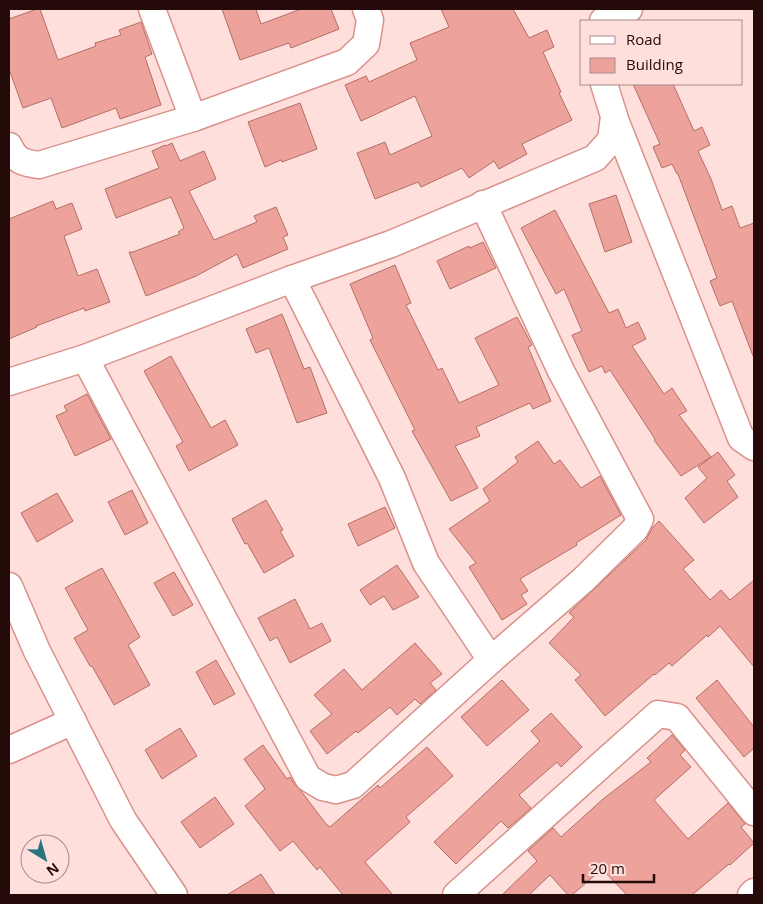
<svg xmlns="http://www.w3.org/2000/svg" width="763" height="904" font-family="'Open Sans',sans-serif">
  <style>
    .building { fill: #eda39b; stroke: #b36e67 }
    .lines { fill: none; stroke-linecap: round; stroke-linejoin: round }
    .minor-casing { stroke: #d9918a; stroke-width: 29 }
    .minor { stroke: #fff; stroke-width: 26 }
  </style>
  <rect width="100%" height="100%" fill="#ffdfdb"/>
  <g class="building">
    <path d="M37,9H40L58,60L96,46L95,43L121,35L119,30L141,22L152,54L145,57L161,105L120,119L116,108L62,128L51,98L23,108L9,69V19Z"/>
    <path d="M222,9H256L261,24L301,9H331L339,29L291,48L289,43L240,60Z"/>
    <path d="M441,9H513L529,38L547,30L554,47L543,52L561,92L559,93L572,120L522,144L527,154L499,169L494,161L469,178L462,168L421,187L418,182L375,199L357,153L385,142L390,155L432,136L415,96L361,121L345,85L366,76L369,82L417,60L410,43L449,27Z"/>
    <path d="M633,84H673L694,131L702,127L710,145L698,151L711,179L722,210L732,206L740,228L754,223V356H753L732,301L720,306L710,281L717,278L678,174H677L672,164L662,168L653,147L660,144Z"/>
    <path d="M300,103L317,149L282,162L281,160L265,167L248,122Z"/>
    <path d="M172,143L180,161L204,151L216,179L189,191L214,240L257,222L254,216L276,207L288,235L283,237L288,249L243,268L237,254L196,276L146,296L129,252H133L180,234L178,232L184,228L171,197L116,218L105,189L159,168L152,151L165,145L166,146Z"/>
    <path d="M616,195L632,242L605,252L589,204Z"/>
    <path d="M53,201L56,209L72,203L82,229L64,236L78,276L97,269L110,302L85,311L84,308L36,326L37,327L9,339V219Z"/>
    <path d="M555,210L609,313L618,309L626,328L638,322L646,339L632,346L664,394L672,388L687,411L679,415L711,457L681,476L654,440L655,439L610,370L605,373L602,366L589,372L572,335L582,331L564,289L556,294L521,228Z"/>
    <path d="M483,242L496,268L450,289L437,261L469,246L470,248Z"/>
    <path d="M395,265L411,303L406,305L438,370L442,368L459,403L499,385L475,338L517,317L532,345L528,347L551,401L533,409L530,403L476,427L480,436L455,446L478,488L451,501L412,431L415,430L370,340L373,338L350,284Z"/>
    <path d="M282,314L304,369L310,367L327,413L297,423L269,348L256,353L246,329Z"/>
    <path d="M171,356L211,428L225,420L238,445L189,471L176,446L183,442L144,371Z"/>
    <path d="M87,394L111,439L75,456L56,416L67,411L64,406Z"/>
    <path d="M538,441L554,464L560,460L581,488L600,476L621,515L576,543L577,545L520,579L528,591L521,595L527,604L502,620L469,567L476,563L449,529L490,501L483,489L518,462L515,457Z"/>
    <path d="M718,452L735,475L727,481L738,497L704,523L685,498L707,478L698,467Z"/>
    <path d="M132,490L148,523L125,535L108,502Z"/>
    <path d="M57,493L73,521L37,542L21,513Z"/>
    <path d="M266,500L283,530L280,531L294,556L264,573L247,543L245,544L232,519Z"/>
    <path d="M385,507L395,528L358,546L348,524Z"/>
    <path d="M659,521L694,560L683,569L710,600L721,590L730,600L754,580V667L720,626L708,637L707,635L672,666L669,663L655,675L654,674L605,716L575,680L581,675L549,643L574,617L569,613L646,540L653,527Z"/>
    <path d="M397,565L419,597L393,610L384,596L370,605L360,590Z"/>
    <path d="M102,568L140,637L128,645L150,685L114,705L92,666H90L74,638L88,630L65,588Z"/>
    <path d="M174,572L193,605L173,616L154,583Z"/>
    <path d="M295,599L310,629L322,623L331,641L290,663L277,637L270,641L258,618Z"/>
    <path d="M415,643L442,674L430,683L436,690L420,704L415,699L397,715L390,707L358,733L356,731L327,754L310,731L332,714L314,695L344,669L362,690Z"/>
    <path d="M216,660L235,694L214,705L196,672Z"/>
    <path d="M502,680L529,710L487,746L461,717Z"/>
    <path d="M717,680L754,727V748L744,757L696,698Z"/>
    <path d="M551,713L582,747L561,767L557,762L519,795L531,808L508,828L501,821L456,864L434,842L540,741L531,731Z"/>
    <path d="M180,728L197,756L162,779L145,750Z"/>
    <path d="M672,735L685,750L680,755L691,767L654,800L688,839L728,803L745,824L741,827L754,843L730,865L729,864L692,895H627L602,869L572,895H568L550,875L529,895H502L537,861L528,851L553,828L561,837L603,799L651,762L647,758Z"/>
    <path d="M263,745L287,779L290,777L295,785L301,791L326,824L330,827L378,785L380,788L427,747L453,776L406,817L410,822L365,862L393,895H343L320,867L317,870L293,841L280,851L245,806L265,789L244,759Z"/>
    <path d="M215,797L234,824L200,848L181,822Z"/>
    <path d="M261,874L275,895H227Z"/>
  </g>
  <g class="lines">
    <defs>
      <g id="minor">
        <path d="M152,9L193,118"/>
        <path d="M603,21L607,17L629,9"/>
        <path d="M614,117L741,438L754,447"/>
        <path d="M9,146C16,161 23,163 39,165L193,118L347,62L366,44L370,20L366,9"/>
        <path d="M483,204L561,371L640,519L635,529L582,581L491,660"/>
        <path d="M85,358L308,778L323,787L336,790L353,785L491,660L426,563L392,478L292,279"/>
        <path d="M9,382L85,358L292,279L391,244L595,158L611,140L614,116L604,84"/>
        <path d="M9,586L37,651L123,820L174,895"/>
        <path d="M9,750L73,721"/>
        <path d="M456,895L658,714L677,717L754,812"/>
        <path d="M751,895L754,892"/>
      </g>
    </defs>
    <use href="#minor" class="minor-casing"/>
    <use href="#minor" class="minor"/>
  </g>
  <rect width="763" height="904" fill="none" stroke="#240a09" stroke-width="20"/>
  <rect x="580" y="20" width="162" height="65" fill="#ffdfdb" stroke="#a78a87"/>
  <rect x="590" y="36" width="25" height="8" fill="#ffffff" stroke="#a78a87"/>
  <text x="626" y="45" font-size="15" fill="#240a09">Road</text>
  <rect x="590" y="58" width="25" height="15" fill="#eda39b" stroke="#a78a87"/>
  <text x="626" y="70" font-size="15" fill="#240a09">Building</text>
  <g transform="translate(45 859) rotate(143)"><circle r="24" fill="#ffdfdb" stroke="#a78a87"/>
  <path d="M0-4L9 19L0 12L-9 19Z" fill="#2b747c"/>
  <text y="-8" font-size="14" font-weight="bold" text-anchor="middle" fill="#240a09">N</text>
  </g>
  <path d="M583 874v8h71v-8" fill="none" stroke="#240a09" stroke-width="2.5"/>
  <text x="590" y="874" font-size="15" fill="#240a09" stroke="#ffdfdb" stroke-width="4" paint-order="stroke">20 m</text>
</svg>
